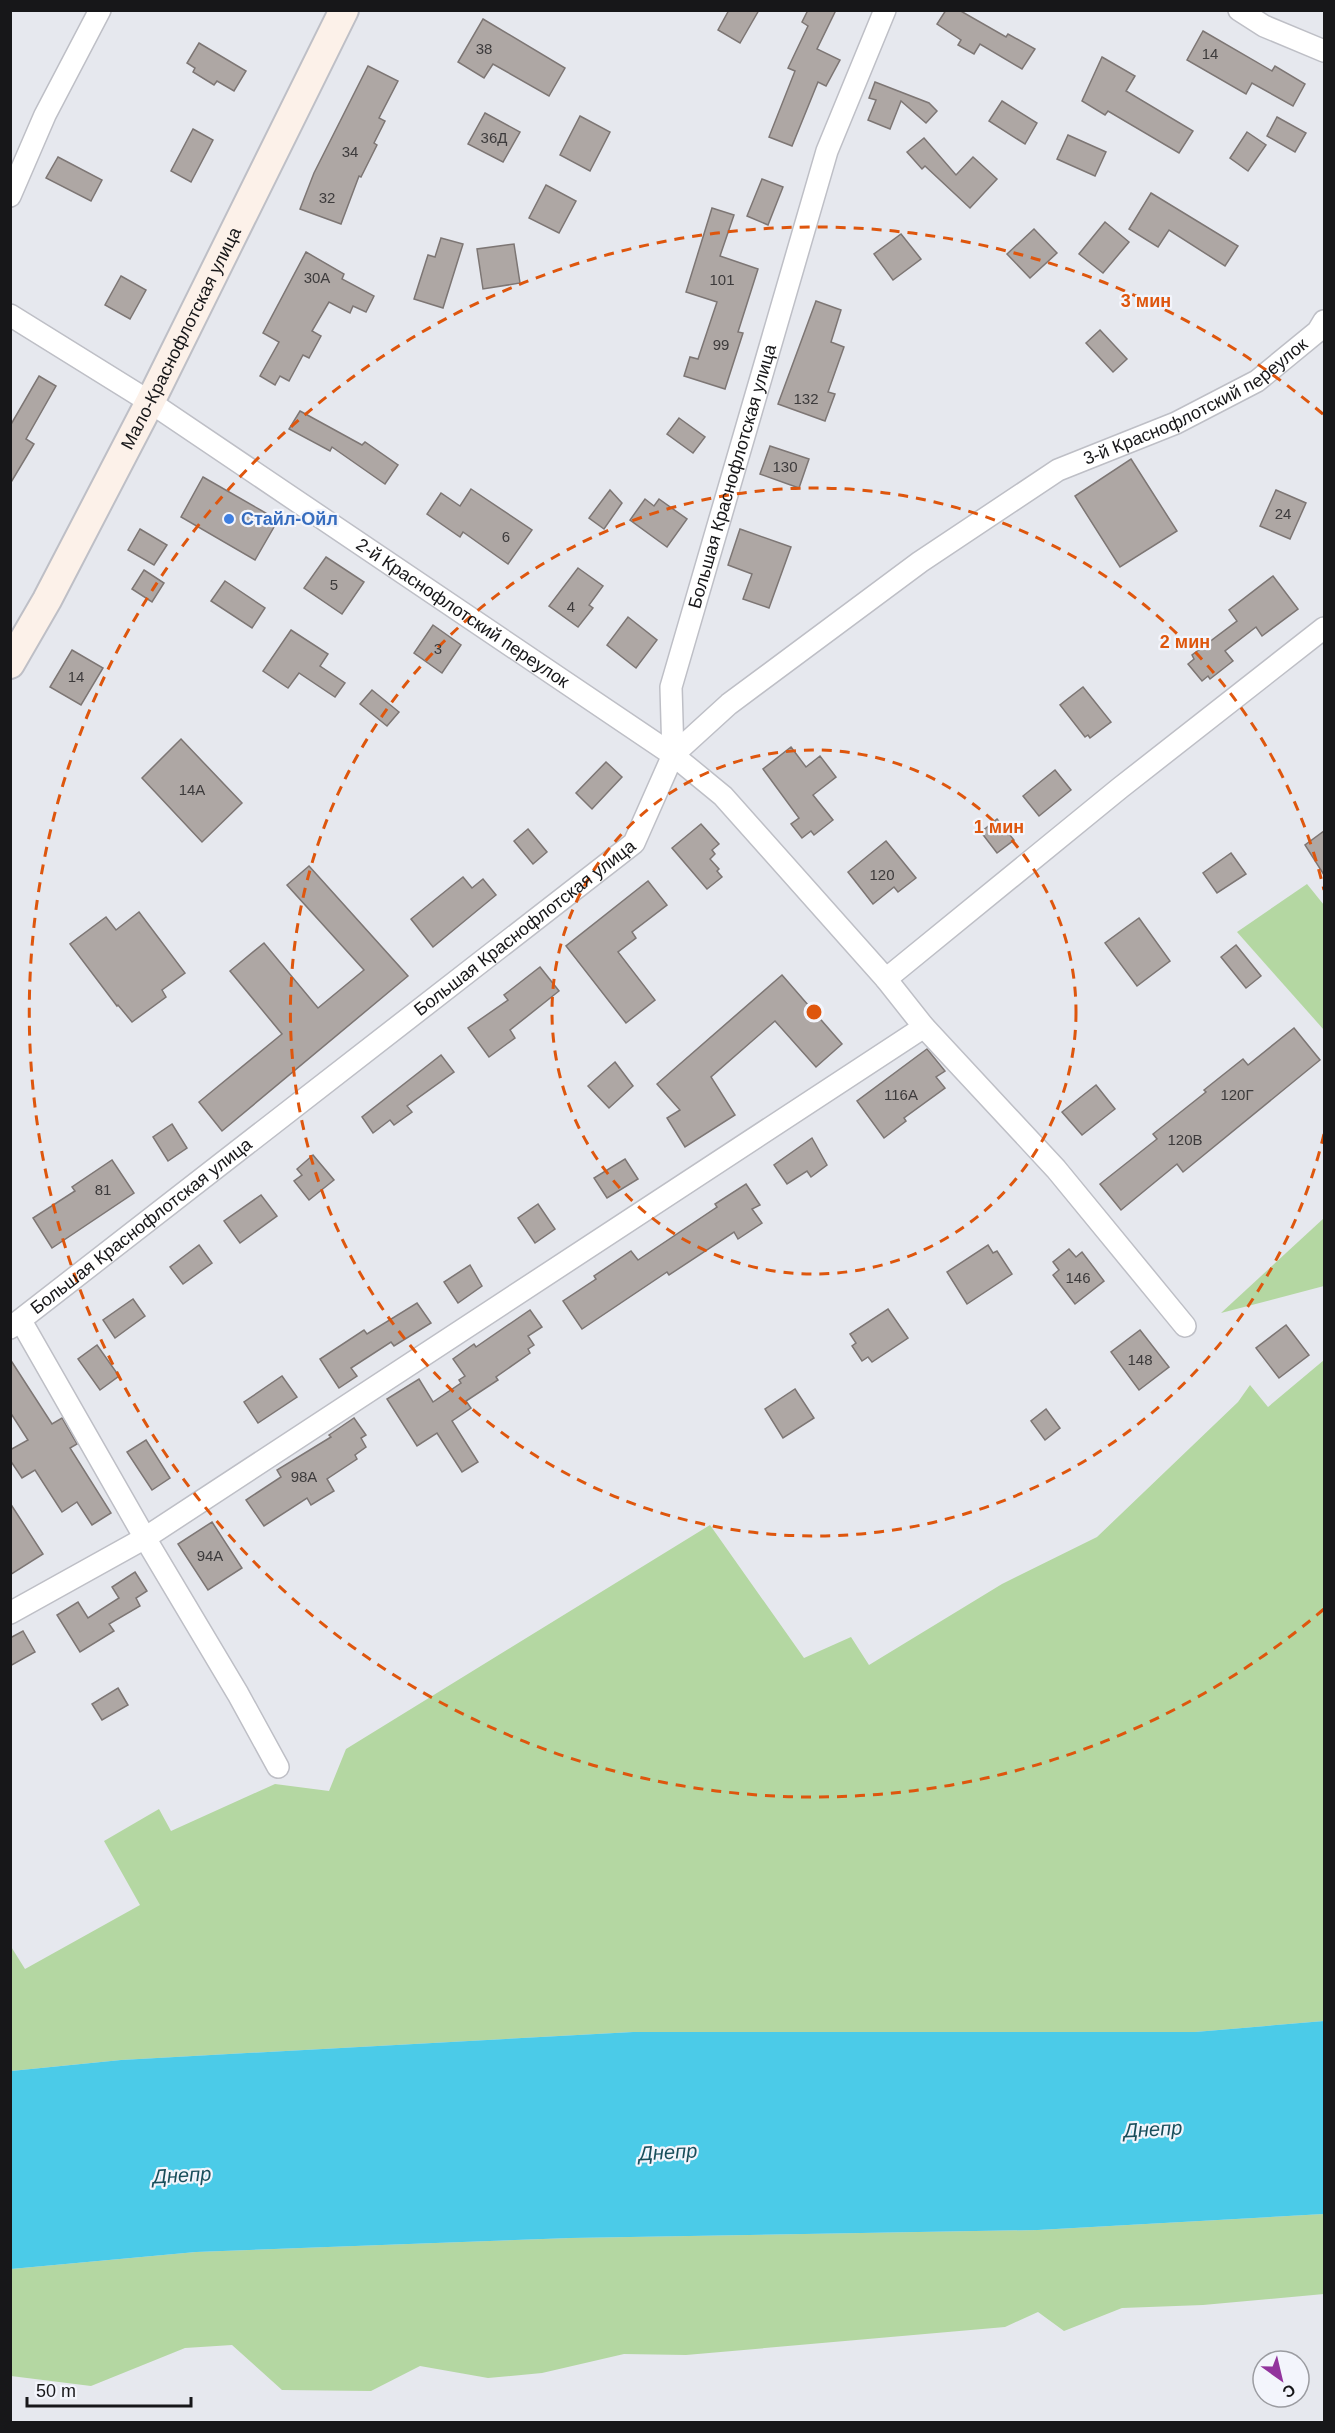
<svg xmlns="http://www.w3.org/2000/svg" width="1335" height="2433" font-family="Helvetica,sans-serif">
  <style>
    .green { fill: #b4d7a2 }
    .water { fill: #4bcbe8 }
    .building { fill: #aea7a4; stroke: #7d7674; stroke-width: 1.5 }
    .lines { fill: none; stroke-linecap: round; stroke-linejoin: round }
    .street-casing { stroke: #bebfc6; stroke-width: 24 }
    .secondary-casing { stroke: #bebfc6; stroke-width: 32 }
    .street { stroke: #fff; stroke-width: 21 }
    .secondary { stroke: #fcf1e9; stroke-width: 28 }
    .ring { fill: none; stroke: #de560d; stroke-width: 3; stroke-dasharray: 10 8 }
    .shop-dot { fill: #3f7fe0; stroke: #f3f5fc; stroke-width: 2 }
    .labels { text-anchor: middle; stroke-width: 4.5; stroke-linejoin: round; paint-order: stroke }
    .number-label { font-size: 15px; fill: #3d3b3c }
    .street-label { font-size: 18px; fill: #171719; stroke: #f3f5fc }
    .shop-label { font-size: 18px; font-weight: bold; fill: #366cbe; stroke: #f3f5fc; text-anchor: start }
    .water-label { font-size: 20px; font-style: italic; fill: #184e5b; stroke: #f3f5fc }
    .centre { fill: #de560d; stroke: #f3f5fc; stroke-width: 3 }
    .ring-label { font-size: 18px; text-anchor: middle; font-weight: bold; fill: #de560d; stroke: #f3f5fc; stroke-width: 4.5; stroke-linejoin: round; paint-order: stroke }
  </style>
  <rect width="100%" height="100%" fill="#e6e8ee"/>
  <g class="green">
    <path d="M1307,884L1324,905V1030L1237,932Z"/>
    <path d="M1324,1218V1286L1221,1313Z"/>
    <path d="M1324,1360V2021L1195,2032H633L121,2060L11,2071L10,1945L25,1969L140,1905L104,1841L159,1809L171,1831L275,1784L329,1791L346,1749L710,1525L804,1658L851,1637L869,1665L1002,1584L1097,1537L1238,1402L1250,1385L1268,1407Z"/>
    <path d="M1324,2214V2294L1203,2305L1122,2308L1064,2331L1038,2312L1005,2327L686,2355L624,2354L542,2373L488,2378L420,2366L371,2391L282,2390L232,2345L185,2348L91,2386L11,2376V2269L196,2252L571,2238L1038,2230Z"/>
  </g>
  <path class="water" d="M1324,2021V2214L1038,2230L571,2238L196,2252L11,2269V2071L121,2060L633,2032H1195Z"/>
  <g class="building">
    <path d="M729,10H759L740,43L718,30Z"/>
    <path d="M808,10H836L817,49L840,60L826,86L818,82L792,146L769,137L795,71L788,68L808,26L802,22Z"/>
    <path d="M946,10H959L1006,37L1008,34L1035,49L1022,69L980,44L974,54L958,45L961,40L937,24Z"/>
    <path d="M483,19L565,68L549,96L493,64L484,78L458,62Z"/>
    <path d="M1203,31L1272,71L1275,66L1305,84L1293,106L1252,83L1246,94L1187,60Z"/>
    <path d="M199,43L246,71L234,91L217,81L214,85L193,72L195,68L187,63Z"/>
    <path d="M1102,57L1135,76L1126,91L1193,131L1179,153L1108,111L1105,115L1082,101Z"/>
    <path d="M368,66L398,81L379,118L385,121L374,143L377,145L361,177L359,176L341,224L300,209L314,173Z"/>
    <path d="M875,82L929,103L937,111L926,123L901,101L890,129L868,120L876,100L869,98Z"/>
    <path d="M1002,101L1037,123L1025,144L989,121Z"/>
    <path d="M485,113L520,132L503,162L468,144Z"/>
    <path d="M580,116L610,132L590,171L560,155Z"/>
    <path d="M1277,117L1306,133L1295,152L1267,136Z"/>
    <path d="M193,129L213,140L191,182L171,171Z"/>
    <path d="M1247,132L1266,145L1248,171L1230,158Z"/>
    <path d="M1068,135L1106,152L1095,176L1057,159Z"/>
    <path d="M924,138L956,175L973,157L997,179L970,208L925,166L922,169L907,152Z"/>
    <path d="M58,157L102,180L91,201L46,178Z"/>
    <path d="M762,179L783,187L768,225L747,216Z"/>
    <path d="M546,185L576,201L559,233L529,218Z"/>
    <path d="M1151,193L1238,246L1225,266L1169,230L1158,247L1129,229Z"/>
    <path d="M712,208L734,215L720,256L758,269L738,332L743,333L725,389L684,376L690,357L698,359L717,302L686,292Z"/>
    <path d="M1105,222L1129,242L1103,273L1079,254Z"/>
    <path d="M1034,229L1057,253L1030,278L1007,254Z"/>
    <path d="M901,234L921,259L893,280L874,254Z"/>
    <path d="M441,238L463,244L443,308L414,299L428,255L435,257Z"/>
    <path d="M514,244L520,283L483,289L477,249Z"/>
    <path d="M306,252L344,274L342,279L374,296L366,312L353,306L350,313L329,302L312,331L321,336L309,358L303,355L289,381L280,376L275,385L260,376L279,342L263,333Z"/>
    <path d="M121,276L146,290L130,319L105,305Z"/>
    <path d="M816,301L841,310L831,342L844,347L828,392L835,394L825,421L778,404Z"/>
    <path d="M1100,330L1127,359L1113,372L1086,343Z"/>
    <path d="M39,376L56,386L26,439L34,444L10,484V426Z"/>
    <path d="M300,411L362,445L365,442L398,465L385,484L332,447L330,451L289,429Z"/>
    <path d="M679,418L705,437L693,453L667,434Z"/>
    <path d="M770,446L809,459L799,488L760,474Z"/>
    <path d="M1131,459L1177,531L1120,567L1075,496Z"/>
    <path d="M203,477L278,520L255,560L181,517Z"/>
    <path d="M471,489L532,530L508,564L463,532L460,537L427,514L441,493L460,506Z"/>
    <path d="M610,490L622,503L604,529L589,518Z"/>
    <path d="M1276,490L1306,503L1290,539L1260,526Z"/>
    <path d="M645,499L654,506L659,499L687,519L667,547L630,520Z"/>
    <path d="M140,529L167,545L154,565L128,550Z"/>
    <path d="M740,529L791,547L769,608L743,599L752,574L728,565Z"/>
    <path d="M326,557L364,582L342,614L304,588Z"/>
    <path d="M578,568L603,586L589,605L593,608L578,627L549,606Z"/>
    <path d="M144,570L164,583L152,602L132,589Z"/>
    <path d="M1273,576L1298,609L1262,636L1256,627L1225,651L1233,661L1210,679L1208,676L1202,681L1188,664L1194,659L1192,655L1237,621L1229,610Z"/>
    <path d="M225,581L265,608L252,628L211,601Z"/>
    <path d="M628,617L657,640L636,668L607,645Z"/>
    <path d="M433,625L461,645L442,673L414,653Z"/>
    <path d="M291,630L328,654L320,666L345,683L335,697L299,673L288,688L263,671Z"/>
    <path d="M72,650L103,668L81,705L50,687Z"/>
    <path d="M1083,687L1111,722L1090,738L1088,735L1085,737L1060,705Z"/>
    <path d="M372,690L399,712L387,726L360,704Z"/>
    <path d="M181,739L242,803L202,842L142,778Z"/>
    <path d="M791,747L806,767L820,756L836,777L813,795L833,820L814,835L811,831L802,838L791,824L799,818L763,769Z"/>
    <path d="M606,762L622,777L592,809L576,793Z"/>
    <path d="M1055,770L1071,790L1039,816L1023,796Z"/>
    <path d="M997,819L1014,840L997,853L981,832Z"/>
    <path d="M701,824L719,844L712,850L715,854L710,859L719,869L717,871L722,877L707,889L672,848Z"/>
    <path d="M528,829L547,852L533,864L514,841Z"/>
    <path d="M1324,831V875L1305,845Z"/>
    <path d="M886,841L916,878L898,892L894,887L873,904L848,872Z"/>
    <path d="M1231,853L1246,874L1217,893L1203,873Z"/>
    <path d="M309,866L408,976L222,1131L199,1102L282,1034L230,971L264,943L318,1008L364,970L287,885Z"/>
    <path d="M463,877L472,888L483,879L496,895L433,947L411,919Z"/>
    <path d="M648,881L667,905L632,932L636,938L618,952L655,1000L626,1023L566,946Z"/>
    <path d="M139,912L185,973L162,990L166,997L132,1022L118,1005L117,1006L70,944L106,917L116,930Z"/>
    <path d="M1139,918L1170,961L1137,986L1105,943Z"/>
    <path d="M1236,945L1261,976L1246,988L1221,957Z"/>
    <path d="M540,967L559,991L510,1030L515,1038L489,1057L468,1028L508,1000L504,995Z"/>
    <path d="M782,975L842,1044L816,1067L775,1021L711,1077L735,1115L685,1147L667,1118L680,1110L657,1084Z"/>
    <path d="M1294,1028L1320,1060L1183,1172L1177,1164L1121,1210L1100,1184L1157,1139L1153,1134L1206,1092L1204,1090L1243,1059L1248,1065Z"/>
    <path d="M927,1049L945,1071L936,1077L945,1088L904,1118L906,1121L884,1138L857,1101Z"/>
    <path d="M441,1055L454,1072L407,1106L412,1112L394,1125L390,1120L373,1133L362,1117Z"/>
    <path d="M615,1062L633,1086L609,1108L588,1086Z"/>
    <path d="M1096,1085L1115,1109L1082,1135L1062,1112Z"/>
    <path d="M172,1124L187,1148L168,1161L153,1137Z"/>
    <path d="M812,1138L827,1165L811,1177L807,1171L787,1184L774,1165Z"/>
    <path d="M313,1155L334,1180L309,1200L294,1181L302,1175L297,1169Z"/>
    <path d="M625,1159L638,1179L607,1198L594,1178Z"/>
    <path d="M112,1160L134,1193L52,1248L33,1218L75,1191L72,1187Z"/>
    <path d="M746,1184L760,1205L752,1209L762,1223L738,1239L734,1232L669,1275L667,1272L582,1329L563,1301L596,1279L594,1276L631,1251L638,1260L717,1207L715,1204Z"/>
    <path d="M261,1195L277,1216L240,1243L224,1221Z"/>
    <path d="M538,1204L555,1229L535,1243L518,1218Z"/>
    <path d="M199,1245L212,1263L183,1284L170,1267Z"/>
    <path d="M988,1245L993,1253L997,1251L1012,1274L967,1304L947,1272Z"/>
    <path d="M1069,1249L1076,1257L1082,1252L1104,1281L1075,1304L1053,1275L1059,1270L1053,1262Z"/>
    <path d="M470,1265L482,1286L458,1303L444,1282Z"/>
    <path d="M133,1299L145,1316L115,1338L103,1320Z"/>
    <path d="M417,1303L431,1323L394,1346L391,1342L351,1368L357,1376L339,1388L320,1359L364,1330L367,1334Z"/>
    <path d="M888,1309L908,1338L872,1362L868,1357L862,1361L852,1346L856,1343L850,1334Z"/>
    <path d="M530,1310L542,1327L528,1336L534,1345L528,1349L530,1353L496,1377L498,1380L466,1401L471,1408L452,1421L478,1462L462,1472L437,1433L417,1446L387,1399L419,1379L433,1402L461,1383L459,1380L465,1376L453,1359L474,1344L476,1347Z"/>
    <path d="M1286,1325L1309,1355L1279,1378L1256,1348Z"/>
    <path d="M1140,1330L1169,1367L1139,1390L1111,1352Z"/>
    <path d="M97,1345L119,1376L100,1390L78,1359Z"/>
    <path d="M10,1359L52,1424L62,1418L77,1444L70,1448L111,1513L92,1525L77,1502L62,1512L35,1470L22,1478L10,1460V1450L28,1440L10,1412Z"/>
    <path d="M282,1376L297,1397L258,1423L244,1402Z"/>
    <path d="M795,1389L814,1418L783,1438L765,1409Z"/>
    <path d="M1046,1409L1060,1428L1045,1440L1031,1421Z"/>
    <path d="M354,1418L366,1435L361,1438L366,1447L355,1455L357,1459L327,1479L334,1491L311,1505L307,1498L264,1526L246,1500L281,1477L277,1470L331,1437L329,1435Z"/>
    <path d="M146,1440L170,1478L152,1490L127,1452Z"/>
    <path d="M10,1503L43,1554L10,1575Z"/>
    <path d="M212,1522L242,1568L208,1590L178,1544Z"/>
    <path d="M135,1572L147,1591L136,1598L140,1606L109,1624L114,1631L80,1652L57,1615L78,1602L88,1618L119,1598L112,1587Z"/>
    <path d="M23,1631L35,1652L10,1666V1638Z"/>
    <path d="M118,1688L128,1705L102,1720L92,1704Z"/>
  </g>
  <g class="lines">
    <defs>
      <g id="street">
        <path d="M1239,10L1264,26L1324,51"/>
        <path d="M10,196L45,115L100,10"/>
        <path id="s1" d="M10,315L150,402L673,755L723,796L886,979L924,1027L1056,1169L1185,1326"/>
        <path id="s2" d="M673,755L729,704L920,562L1058,470L1176,423L1257,381L1318,331L1324,321"/>
        <path d="M886,979L1120,788L1324,628"/>
        <path d="M21,1321L145,1538L238,1694L278,1767"/>
        <path id="s3" d="M10,1328L634,843L673,755L671,687L827,151L885,10"/>
        <path d="M10,1613L145,1538L924,1027"/>
      </g>
      <g id="secondary">
        <path id="s4" d="M10,664L47,600L150,402L344,10"/>
      </g>
    </defs>
    <use href="#street" class="street-casing"/>
    <use href="#secondary" class="secondary-casing"/>
    <use href="#street" class="street"/>
    <use href="#secondary" class="secondary"/>
  </g>
  <g class="ring">
    <circle cx="814" cy="1012" r="262"/>
    <path d="M1324 1134A524 524 0 1 1 1324 890"/>
    <path d="M1324 1609A785 785 0 1 1 1324 415"/>
  </g>
  <circle class="shop-dot" cx="229" cy="519" r="6"/>
  <g class="labels">
    <g class="number-label">
      <text x="484" y="54">38</text>
      <text x="1210" y="59">14</text>
      <text x="494" y="143">36Д</text>
      <text x="350" y="157">34</text>
      <text x="327" y="203">32</text>
      <text x="317" y="283">30А</text>
      <text x="722" y="285">101</text>
      <text x="721" y="350">99</text>
      <text x="806" y="404">132</text>
      <text x="785" y="472">130</text>
      <text x="1283" y="519">24</text>
      <text x="506" y="542">6</text>
      <text x="334" y="590">5</text>
      <text x="571" y="612">4</text>
      <text x="438" y="654">3</text>
      <text x="76" y="682">14</text>
      <text x="192" y="795">14А</text>
      <text x="882" y="880">120</text>
      <text x="901" y="1100">116А</text>
      <text x="1237" y="1100">120Г</text>
      <text x="1185" y="1145">120В</text>
      <text x="103" y="1195">81</text>
      <text x="1078" y="1283">146</text>
      <text x="1140" y="1365">148</text>
      <text x="304" y="1482">98А</text>
      <text x="210" y="1561">94А</text>
    </g>
    <g class="street-label">
      <text dy="6" stroke="none"><textPath href="#s4" startOffset="368">Мало-Краснофлотская улица</textPath></text>
      <text dy="6" stroke="none"><textPath href="#s2" startOffset="634">3-й Краснофлотский переулок</textPath></text>
      <text dy="6" stroke="none"><textPath href="#s3" startOffset="1174">Большая Краснофлотская улица</textPath></text>
      <text dy="6" stroke="none"><textPath href="#s1" startOffset="542">2-й Краснофлотский переулок</textPath></text>
      <text dy="6" stroke="none"><textPath href="#s3" startOffset="652">Большая Краснофлотская улица</textPath></text>
      <text dy="6" stroke="none"><textPath href="#s3" startOffset="166">Большая Краснофлотская улица</textPath></text>
    </g>
    <g class="shop-label">
      <text x="241" y="525">Стайл-Ойл</text>
    </g>
    <g class="water-label">
      <text transform="translate(1153 2129) rotate(-3)" y="7">Днепр</text>
      <text transform="translate(668 2152) rotate(-3)" y="7">Днепр</text>
      <text transform="translate(182 2175) rotate(-3)" y="7">Днепр</text>
    </g>
  </g>
  <circle cx="814" cy="1012" r="9" class="centre"/>
  <g class="ring-label">
    <text x="1146" y="307">3 мин</text>
    <text x="1185" y="648">2 мин</text>
    <text x="999" y="833">1 мин</text>
  </g>
  <rect width="1335" height="2433" fill="none" stroke="#171719" stroke-width="24"/>
  <g transform="translate(1281 2379) rotate(146)"><circle r="28" fill="#f3f5fc" stroke="#9b9ca1" stroke-width="1.5"/>
  <path d="M0-4.5L10 22L0 15L-10 22Z" fill="#92349d"/>
  <text y="-9" font-size="16" font-weight="bold" text-anchor="middle" fill="#171719">С</text>
  </g>
  <path d="M27 2397v9h164v-9" fill="none" stroke="#171719" stroke-width="3"/>
  <text x="36" y="2397" font-size="18" fill="#171719" stroke="#f3f5fc" stroke-width="4.5" paint-order="stroke">50 m</text>
</svg>
